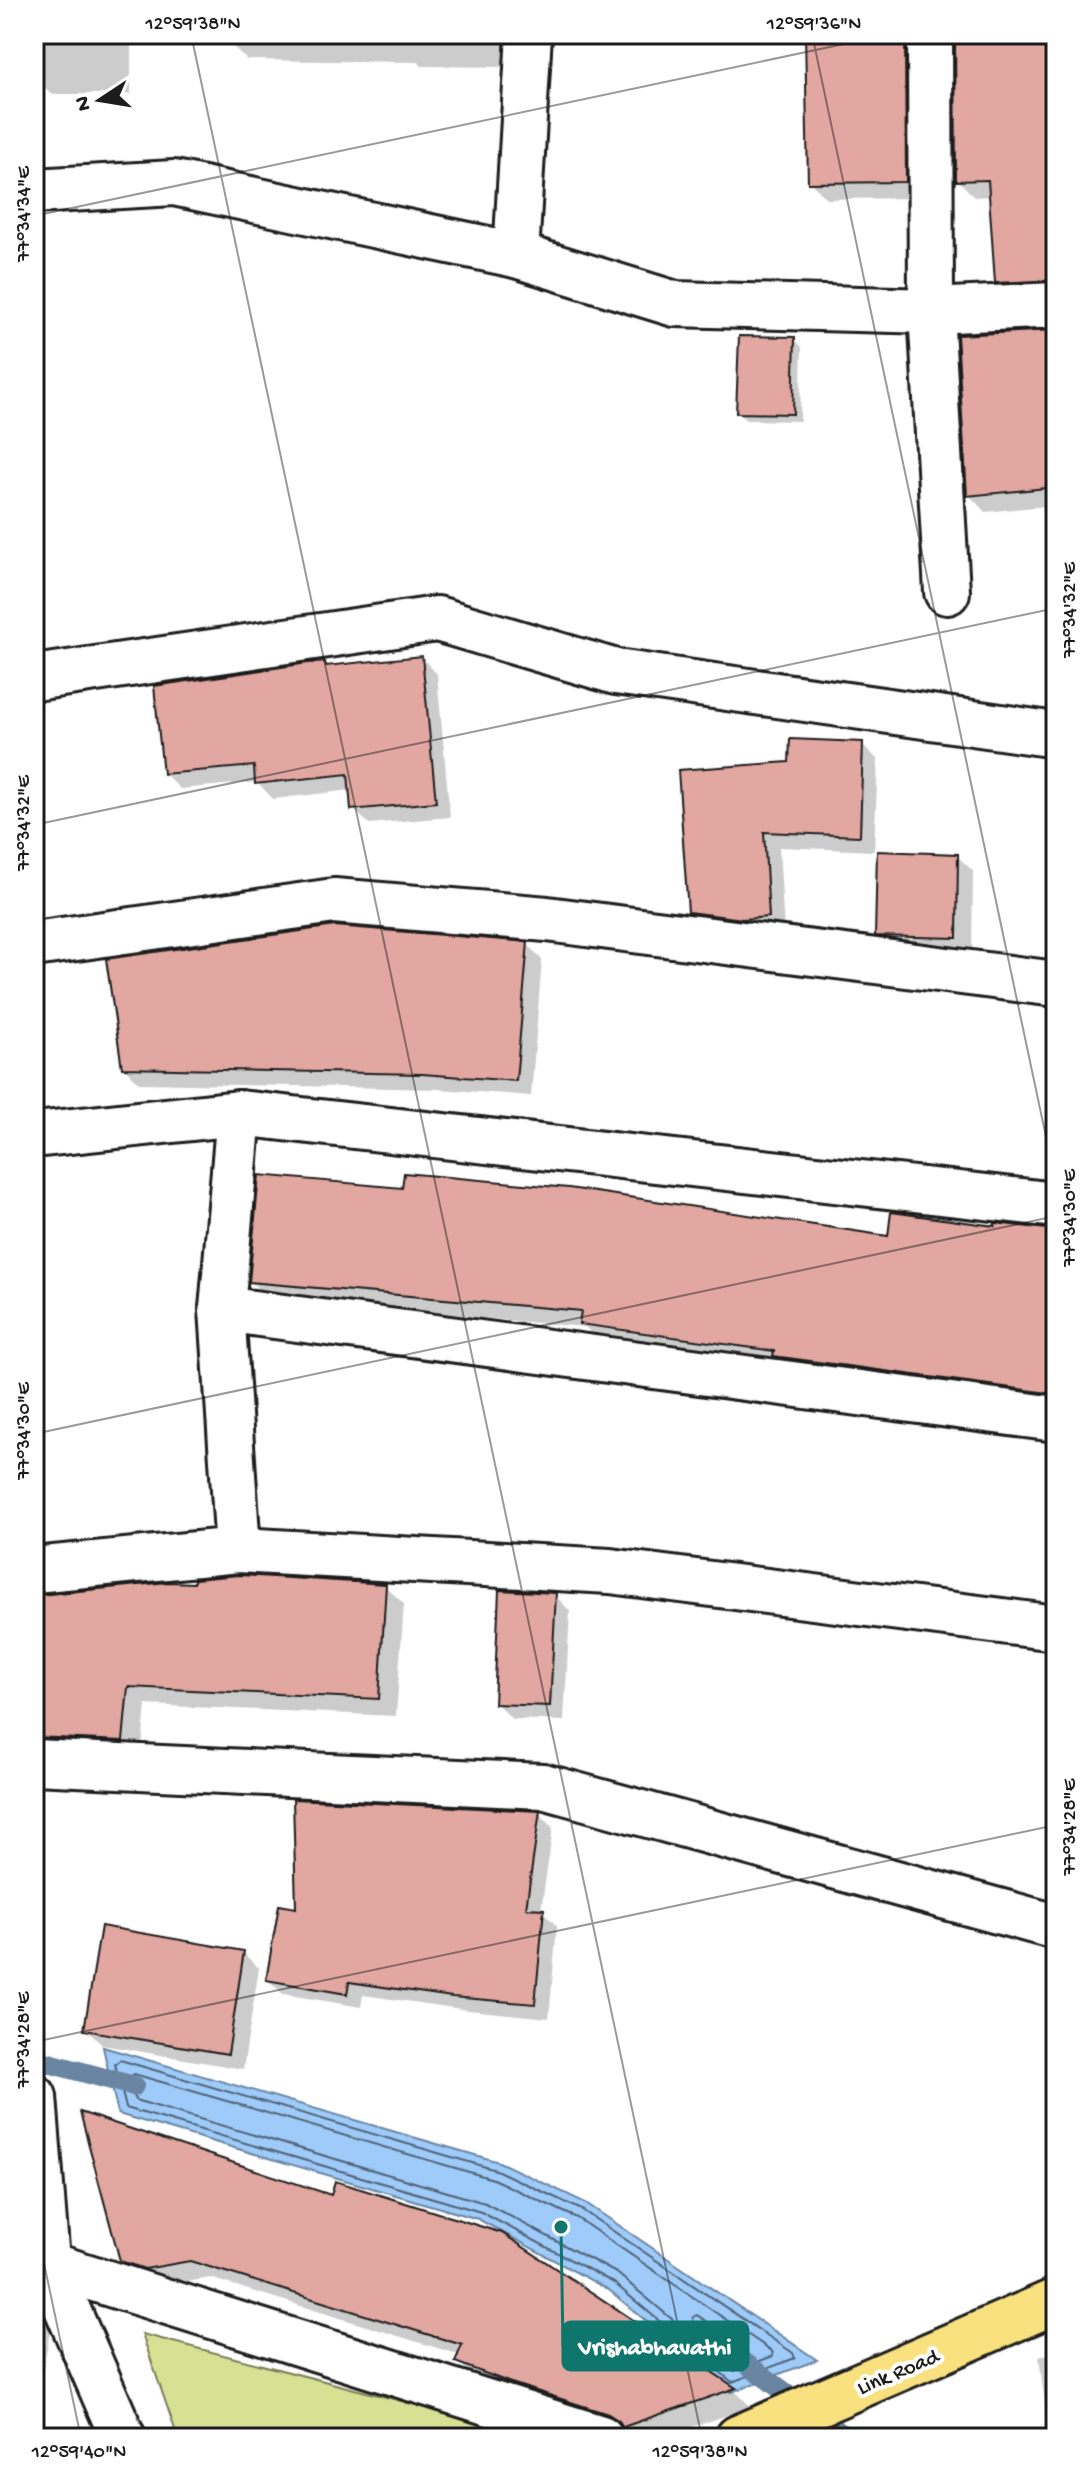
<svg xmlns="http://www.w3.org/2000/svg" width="1090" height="2472" font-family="'Gochi Hand',sans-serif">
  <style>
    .green { fill: #d6e194; stroke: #797e58; stroke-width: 2 }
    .water { fill: #9ecbf9; stroke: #6a85a1; stroke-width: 2 }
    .shadow { fill: #0003 }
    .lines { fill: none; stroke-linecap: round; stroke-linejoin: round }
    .shore { stroke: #506274; stroke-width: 2 }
    .stream { stroke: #6a85a1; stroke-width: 20 }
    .building { fill: #e1a7a0; stroke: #1c1c1c; stroke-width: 2 }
    .street-casing { stroke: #1c1c1c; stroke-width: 50 }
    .primary-casing { stroke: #1c1c1c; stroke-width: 50 }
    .street { stroke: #fff; stroke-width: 44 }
    .primary { stroke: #fae180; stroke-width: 44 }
    .ticks { fill: none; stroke: #1c1c1c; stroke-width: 2; stroke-opacity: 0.45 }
    .labels { text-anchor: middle; stroke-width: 8; stroke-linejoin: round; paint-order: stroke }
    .street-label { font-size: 22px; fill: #1c1c1c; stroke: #fff }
    .leader { fill: none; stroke: #0f766e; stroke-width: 3 }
    .callout-dot { fill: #0f766e; stroke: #fff; stroke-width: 3 }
    .callout { fill: #0f766e; stroke: #0f766e; stroke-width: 3 }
    .callout-label { font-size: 24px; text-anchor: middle; font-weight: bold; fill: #fff }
    .neatline { fill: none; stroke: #1c1c1c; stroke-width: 3 }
    .ticks-label { font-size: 20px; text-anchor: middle; fill: #1c1c1c }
  </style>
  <rect width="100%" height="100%" fill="#fff"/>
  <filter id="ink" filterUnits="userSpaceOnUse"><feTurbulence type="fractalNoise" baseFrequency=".0125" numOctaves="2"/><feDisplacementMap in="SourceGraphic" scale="16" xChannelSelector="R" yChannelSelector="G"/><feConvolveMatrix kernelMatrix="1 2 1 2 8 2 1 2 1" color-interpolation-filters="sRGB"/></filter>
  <g filter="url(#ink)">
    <path class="green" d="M142,2334L544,2438H178Z"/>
    <path class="water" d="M103,2047L499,2162L586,2203L817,2360L731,2392L609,2290L478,2219L118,2114Z"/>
    <g class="shadow">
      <path d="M34,34H131V94H52L45,88H34Z"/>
      <path d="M231,34H510V67L422,66L418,62L247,60L231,45Z"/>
      <path d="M806,34H929L921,198L827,199L810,182Z"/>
      <path d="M957,34H1056V297L1014,299L997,282L991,196L974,197L958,180Z"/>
      <path d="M1056,332V505L985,512L969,495Z"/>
      <path d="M794,339L802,347L800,421L746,420L738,412Z"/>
      <path d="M422,658L437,674L450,817L369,824L353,809L351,790L273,799L257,782L180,789L164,773L325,664L328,667Z"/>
      <path d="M862,744L878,760L874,851L779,847L784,932L706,927L690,911L791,764Z"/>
      <path d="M957,856L973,871L972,953L893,951L877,935Z"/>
      <path d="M527,944L542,960L531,1096L439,1089L139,1083L124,1067Z"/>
      <path d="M997,1228L1056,1231V1409L600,1342L585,1327L270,1300L251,1282L889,1238Z"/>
      <path d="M196,1585L385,1586L404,1604L396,1716L146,1705L141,1758L54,1755L36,1736Z"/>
      <path d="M555,1595L570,1611L564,1721L512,1719L496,1703Z"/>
      <path d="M539,1813L553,1828L541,1910L557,1926L549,2018L468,2010L363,1995L361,2007L283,1994L268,1980L298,1910Z"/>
      <path d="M243,1953L259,1968L243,2069L102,2045L86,2029Z"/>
      <path d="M332,2198L501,2235L734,2390L751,2407L659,2438H636L628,2431L527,2400L476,2379L458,2361L460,2355L210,2278L164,2286L141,2278L122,2260Z"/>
      <path d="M34,2292L49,2307L53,2316L34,2416Z"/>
      <path d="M1056,2351V2438H1049L1039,2357Z"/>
    </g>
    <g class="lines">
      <g class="shore">
        <path d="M120,2060L496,2170L582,2210L793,2353L795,2358L732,2382L614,2283L481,2212L126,2108L115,2064Z"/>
        <path d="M134,2074L493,2179L577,2218L772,2351L773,2356L734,2371L618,2274L485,2203L135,2100L129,2078Z"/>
        <path d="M697,2315L746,2348L747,2353L735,2356L694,2322L693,2318Z"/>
      </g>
      <g class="stream">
        <path d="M34,2059L134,2086"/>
        <path d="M747,2364L847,2438"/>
      </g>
    </g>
    <g class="building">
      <path d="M805,34H905L906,182L808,183Z"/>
      <path d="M955,34H1056V280L995,283L988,180L956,181Z"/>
      <path d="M1056,330V487L967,496L957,335Z"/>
      <path d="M739,336L795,337L793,414L736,413Z"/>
      <path d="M422,656L436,802L351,810L348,774L255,784L254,766L163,774L154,686L308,663L325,662L326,666Z"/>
      <path d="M790,739L863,742L860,836L764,832L769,917L743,919L688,912L678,770L789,762Z"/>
      <path d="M877,851L958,854L957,938L875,936Z"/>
      <path d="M335,926L528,942L516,1081L422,1074L122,1068L106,959Z"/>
      <path d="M404,1173L569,1188L888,1236L891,1212L995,1226V1223L1056,1230V1394L773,1356L774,1351L579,1324L581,1311L249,1282L259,1175L402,1188Z"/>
      <path d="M239,1575L386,1584L379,1699L128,1687L123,1741L34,1737L39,1595L168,1582L194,1583V1579Z"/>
      <path d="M499,1590L556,1593L550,1706L494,1704Z"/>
      <path d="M293,1799L540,1811L526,1908L544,1909L535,2004L452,1997L349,1982L347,1994L266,1980L279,1905L296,1908Z"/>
      <path d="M101,1926L244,1951L228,2054L84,2030Z"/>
      <path d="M80,2112L331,2195L335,2181L502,2233L736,2388L623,2427L619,2421L608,2414L508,2382L455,2362L462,2345L190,2261L145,2269L120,2261Z"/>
    </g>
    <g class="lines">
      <defs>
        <g id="street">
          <path d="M930,34L931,311L947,592"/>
          <path d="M34,191L174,183L516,255L675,304L931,311L1056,305"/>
          <path d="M516,255L529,34"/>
          <path d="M34,678L437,619L616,672L1056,735"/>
          <path d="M34,944L334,901L547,919L1056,984"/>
          <path d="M34,1135L239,1113L1056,1205"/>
          <path d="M222,1309L1056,1419"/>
          <path d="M238,1550L222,1309L239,1113"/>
          <path d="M34,1570L238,1550L610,1571L1056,1628"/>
          <path d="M34,1762L543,1786L1056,1927"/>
          <path d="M34,2097L47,2262L123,2438"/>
          <path d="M34,2260L601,2438"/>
        </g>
        <path id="primary" d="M738,2438L1056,2301"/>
      </defs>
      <use href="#street" class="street-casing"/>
      <use href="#primary" class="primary-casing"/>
      <use href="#street" class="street"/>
      <use href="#primary" class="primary"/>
    </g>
  </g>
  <path class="ticks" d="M191,34L702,2438M812,34L1056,1184M34,216L891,34M34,825L1056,608M34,1434L1056,1216M34,2042L1056,1825M34,2216L81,2438M1036,2438L1056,2434"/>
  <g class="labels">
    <g class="street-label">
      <text transform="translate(897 2370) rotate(-23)" y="8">Link Road</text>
    </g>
  </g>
  <path class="leader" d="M561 2227L563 2346"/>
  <circle class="callout-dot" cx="561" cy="2227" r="8"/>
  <rect class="callout" x="563" y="2322" width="185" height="48" rx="8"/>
  <g class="callout-label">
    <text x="655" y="2354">Vrishabhavathi</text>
  </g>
  <rect width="1090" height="2472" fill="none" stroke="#fff" stroke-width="88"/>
  <g transform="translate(100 100) rotate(258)" stroke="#ffffff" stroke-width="6" paint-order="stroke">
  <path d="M0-6L14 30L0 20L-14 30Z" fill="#1c1c1c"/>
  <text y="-12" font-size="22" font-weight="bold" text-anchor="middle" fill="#1c1c1c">N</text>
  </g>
  <rect x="44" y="44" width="1002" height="2384" class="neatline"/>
  <g class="ticks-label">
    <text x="193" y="29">12°59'38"N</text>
    <text x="814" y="29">12°59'36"N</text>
    <text transform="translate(22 214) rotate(-90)" y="7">77°34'34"E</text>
    <text transform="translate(1068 610) rotate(-90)" y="7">77°34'32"E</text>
    <text transform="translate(22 823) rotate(-90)" y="7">77°34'32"E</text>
    <text transform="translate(1068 1218) rotate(-90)" y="7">77°34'30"E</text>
    <text transform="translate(22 1431) rotate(-90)" y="7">77°34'30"E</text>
    <text transform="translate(1068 1827) rotate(-90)" y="7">77°34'28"E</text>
    <text transform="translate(22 2040) rotate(-90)" y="7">77°34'28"E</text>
    <text x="79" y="2457">12°59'40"N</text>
    <text x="700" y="2457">12°59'38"N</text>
  </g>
</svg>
